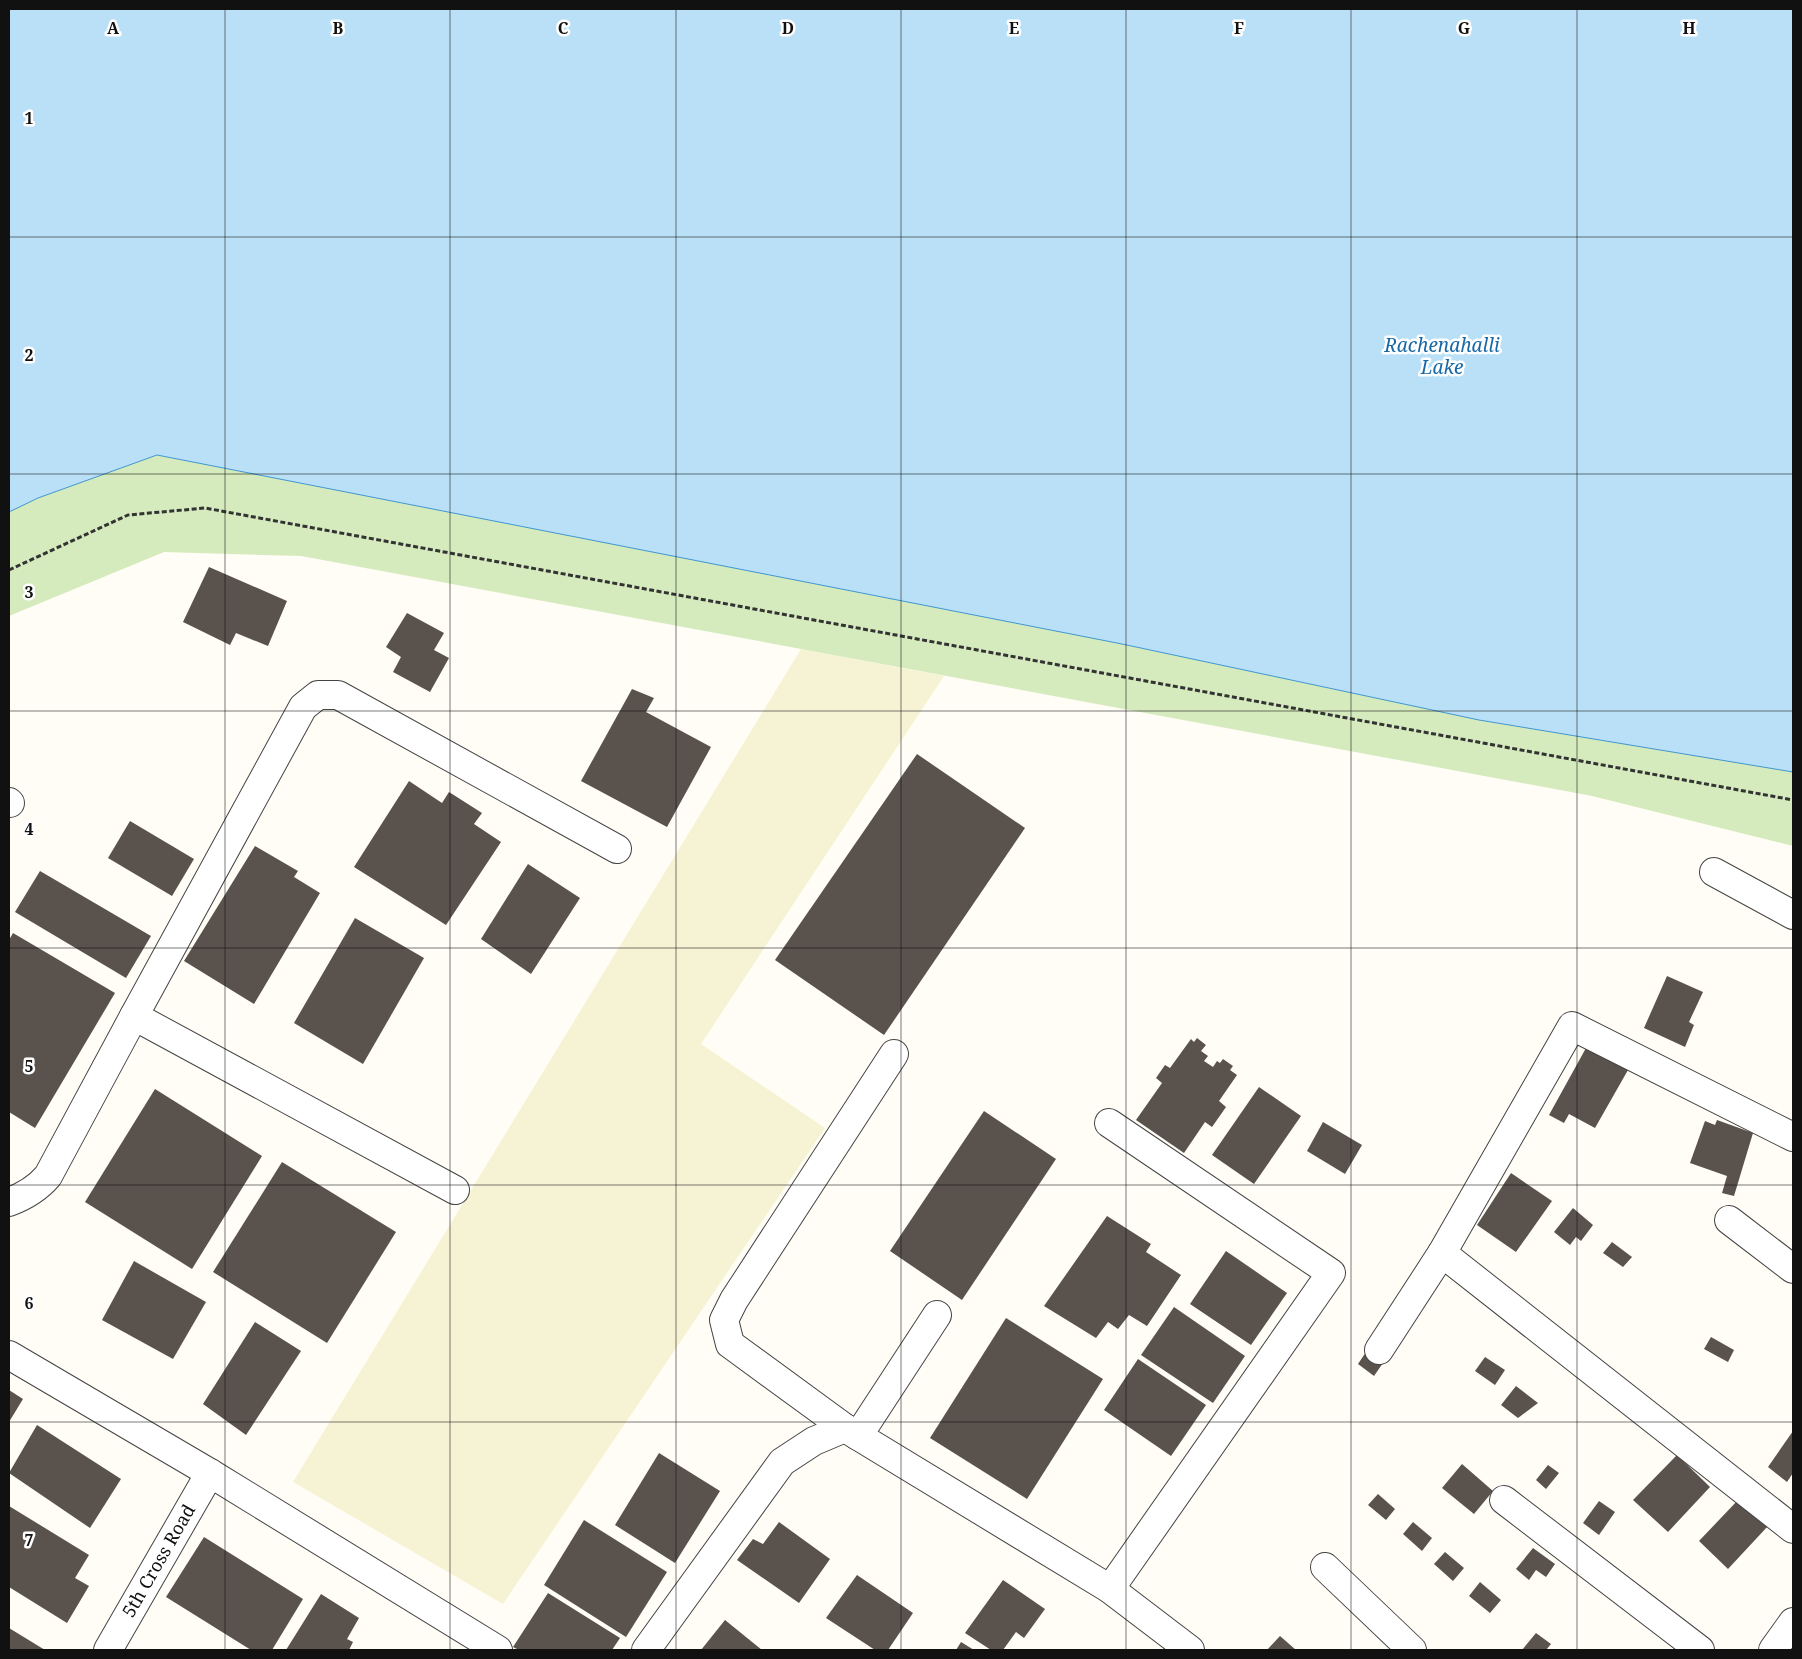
<svg xmlns="http://www.w3.org/2000/svg" width="1802" height="1659" font-family="'Noto Serif',serif">
  <style>
    .farmland { fill: #f6f3d4 }
    .green { fill: #d5ebbd }
    .water { fill: #b9e0f7; stroke: #3f96cf }
    .building { fill: #5a524d }
    .lines { fill: none; stroke-linecap: round; stroke-linejoin: round }
    .minor-casing { stroke: #444; stroke-width: 30 }
    .path { stroke: #333; stroke-width: 3; stroke-dasharray: 5 2.5; stroke-linecap: butt }
    .minor { stroke: #fff; stroke-width: 28 }
    .grid { fill: none; stroke: #111; stroke-width: 1; stroke-opacity: 0.55 }
    .labels { text-anchor: middle; stroke-width: 5; stroke-linejoin: round; paint-order: stroke }
    .street-label { font-size: 18px; fill: #111; stroke: #fff }
    .water-label { font-size: 19px; font-style: italic; fill: #1768a6; stroke: #fff }
    .grid-label { font-size: 16px; text-anchor: middle; font-weight: bold; fill: #111; stroke: #fff; stroke-width: 5; stroke-linejoin: round; paint-order: stroke }
  </style>
  <rect width="100%" height="100%" fill="#fffdf5"/>
  <path class="farmland" d="M801,649L944,676L701,1044L825,1128L503,1604L293,1482Z"/>
  <path class="green" d="M157,455L1122,644L1479,720L1793,772V846L1592,796L301,556L164,552L9,616V512L38,498Z"/>
  <path class="water" d="M9,9H1793V772L1479,720L1122,644L157,455L38,498L9,512Z"/>
  <g class="building">
    <path d="M209,567L287,601L268,646L236,633L230,645L183,622Z"/>
    <path d="M407,613L444,633L434,650L449,658L430,692L393,672L401,657L386,647Z"/>
    <path d="M632,689L654,698L646,712L711,747L667,827L581,781Z"/>
    <path d="M917,754L1025,828L884,1035L775,960Z"/>
    <path d="M409,781L442,803L449,792L482,813L474,824L501,842L446,925L354,867Z"/>
    <path d="M130,821L194,859L172,896L108,858Z"/>
    <path d="M255,846L298,871L294,877L320,893L254,1004L184,961Z"/>
    <path d="M528,864L580,898L531,974L481,939Z"/>
    <path d="M40,871L151,936L126,978L15,912Z"/>
    <path d="M355,918L424,958L363,1064L294,1023Z"/>
    <path d="M13,933L115,993L35,1128L9,1112V940Z"/>
    <path d="M1667,976L1703,992L1689,1022L1694,1025L1685,1047L1644,1028Z"/>
    <path d="M1197,1038L1206,1045L1201,1051L1208,1056L1204,1061L1213,1067L1217,1061L1220,1063L1223,1059L1233,1066L1230,1070L1237,1075L1219,1101L1226,1107L1212,1127L1205,1122L1184,1153L1136,1120L1162,1083L1156,1078L1165,1065L1170,1068L1191,1039L1194,1042Z"/>
    <path d="M1586,1048L1628,1070L1595,1128L1569,1114L1564,1123L1549,1115Z"/>
    <path d="M1259,1087L1301,1116L1254,1184L1212,1155Z"/>
    <path d="M155,1089L262,1156L192,1269L85,1202Z"/>
    <path d="M984,1111L1056,1159L962,1300L890,1251Z"/>
    <path d="M1717,1120L1753,1133L1734,1196L1722,1193L1727,1176L1690,1163L1705,1121L1715,1125Z"/>
    <path d="M1323,1122L1362,1145L1345,1174L1307,1151Z"/>
    <path d="M282,1162L396,1232L327,1343L213,1272Z"/>
    <path d="M1511,1173L1552,1201L1516,1252L1477,1225Z"/>
    <path d="M1573,1208L1593,1225L1581,1241L1576,1237L1570,1245L1554,1232Z"/>
    <path d="M1107,1216L1151,1244L1146,1252L1181,1275L1147,1326L1129,1315L1118,1329L1108,1322L1096,1338L1044,1306Z"/>
    <path d="M1612,1242L1632,1257L1623,1267L1603,1253Z"/>
    <path d="M1226,1251L1287,1293L1251,1345L1190,1304Z"/>
    <path d="M134,1261L206,1302L173,1359L102,1320Z"/>
    <path d="M1174,1307L1245,1356L1213,1403L1141,1355Z"/>
    <path d="M1006,1318L1103,1379L1027,1499L930,1438Z"/>
    <path d="M255,1322L301,1351L246,1435L203,1404Z"/>
    <path d="M1711,1337L1734,1350L1728,1362L1704,1349Z"/>
    <path d="M1368,1349L1385,1360L1374,1376L1358,1364Z"/>
    <path d="M1485,1357L1505,1370L1495,1385L1475,1371Z"/>
    <path d="M1138,1359L1206,1405L1171,1456L1104,1410Z"/>
    <path d="M1516,1386L1538,1403L1518,1418L1501,1405Z"/>
    <path d="M9,1390L23,1399L9,1422Z"/>
    <path d="M37,1425L121,1479L90,1528L9,1473Z"/>
    <path d="M1793,1431V1473L1787,1482L1768,1467Z"/>
    <path d="M659,1453L720,1491L675,1563L615,1525Z"/>
    <path d="M1677,1455L1710,1487L1668,1532L1633,1500Z"/>
    <path d="M1462,1464L1493,1491L1474,1514L1442,1488Z"/>
    <path d="M1548,1465L1559,1473L1546,1489L1536,1480Z"/>
    <path d="M1378,1494L1395,1509L1386,1520L1368,1505Z"/>
    <path d="M1739,1499L1768,1526L1728,1569L1699,1541Z"/>
    <path d="M1599,1501L1615,1512L1599,1535L1583,1523Z"/>
    <path d="M9,1506L89,1555L75,1578L89,1586L67,1623L9,1587Z"/>
    <path d="M584,1520L667,1572L626,1637L544,1585Z"/>
    <path d="M779,1522L830,1559L799,1603L737,1560L753,1539L763,1544Z"/>
    <path d="M1413,1522L1432,1538L1422,1551L1403,1534Z"/>
    <path d="M204,1537L303,1599L272,1650H251L166,1597Z"/>
    <path d="M1533,1548L1555,1564L1546,1577L1536,1570L1529,1580L1516,1569Z"/>
    <path d="M1445,1552L1464,1568L1453,1581L1434,1564Z"/>
    <path d="M857,1575L913,1613L888,1650H875L826,1618Z"/>
    <path d="M1003,1580L1045,1609L1024,1638L1016,1632L1003,1650H991L965,1633Z"/>
    <path d="M1480,1582L1501,1600L1490,1613L1469,1596Z"/>
    <path d="M548,1593L620,1638L612,1650H519L513,1647Z"/>
    <path d="M321,1594L359,1618L347,1639L353,1642L349,1650H286Z"/>
    <path d="M725,1620L762,1650H701Z"/>
    <path d="M9,1628L45,1650H9Z"/>
    <path d="M1536,1633L1551,1644L1546,1650H1522Z"/>
    <path d="M1280,1636L1296,1650H1267Z"/>
    <path d="M961,1642L974,1650H956Z"/>
  </g>
  <g class="lines">
    <defs>
      <g id="minor">
        <path d="M9,802L10,803"/>
        <path d="M1714,872L1793,915"/>
        <path d="M134,1016L303,707L318,695H338L617,849"/>
        <path d="M1109,1123L1331,1273L1110,1589"/>
        <path d="M1793,1137L1572,1026L1442,1253L1793,1529"/>
        <path d="M9,1202C25,1196 37,1189 48,1176L134,1016L455,1190"/>
        <path d="M1729,1220L1793,1269"/>
        <path d="M1379,1350L1442,1253"/>
        <path d="M9,1355L210,1473L498,1650"/>
        <path d="M845,1428L730,1344L724,1320L734,1300L894,1054"/>
        <path d="M858,1436L937,1315"/>
        <path d="M1504,1500L1700,1650"/>
        <path d="M1325,1567L1412,1650"/>
        <path d="M108,1650L210,1473"/>
        <path d="M646,1650L782,1462L814,1441L845,1428L1110,1589L1190,1650"/>
        <path d="M1773,1650L1793,1622"/>
      </g>
    </defs>
    <use href="#minor" class="minor-casing"/>
    <path class="path" d="M9,570L128,515L205,508L1793,800"/>
    <use href="#minor" class="minor"/>
  </g>
  <path class="grid" d="M225,9V1650M450,9V1650M676,9V1650M901,9V1650M1126,9V1650M1351,9V1650M1577,9V1650M9,237H1793M9,474H1793M9,711H1793M9,948H1793M9,1185H1793M9,1422H1793"/>
  <g class="labels">
    <g class="street-label">
      <text transform="translate(159 1561) rotate(-60)" y="6">5th Cross Road</text>
    </g>
    <g class="water-label">
      <text x="1442" y="352">Rachenahalli<tspan x="1442" dy="22">Lake</tspan></text>
    </g>
  </g>
  <g class="grid-label">
    <text x="113" y="34">A</text>
    <text x="338" y="34">B</text>
    <text x="563" y="34">C</text>
    <text x="788" y="34">D</text>
    <text x="1014" y="34">E</text>
    <text x="1239" y="34">F</text>
    <text x="1464" y="34">G</text>
    <text x="1689" y="34">H</text>
    <text x="29" y="124">1</text>
    <text x="29" y="361">2</text>
    <text x="29" y="598">3</text>
    <text x="29" y="835">4</text>
    <text x="29" y="1072">5</text>
    <text x="29" y="1309">6</text>
    <text x="29" y="1546">7</text>
  </g>
  <rect width="1802" height="1659" fill="none" stroke="#111111" stroke-width="20"/>
</svg>
